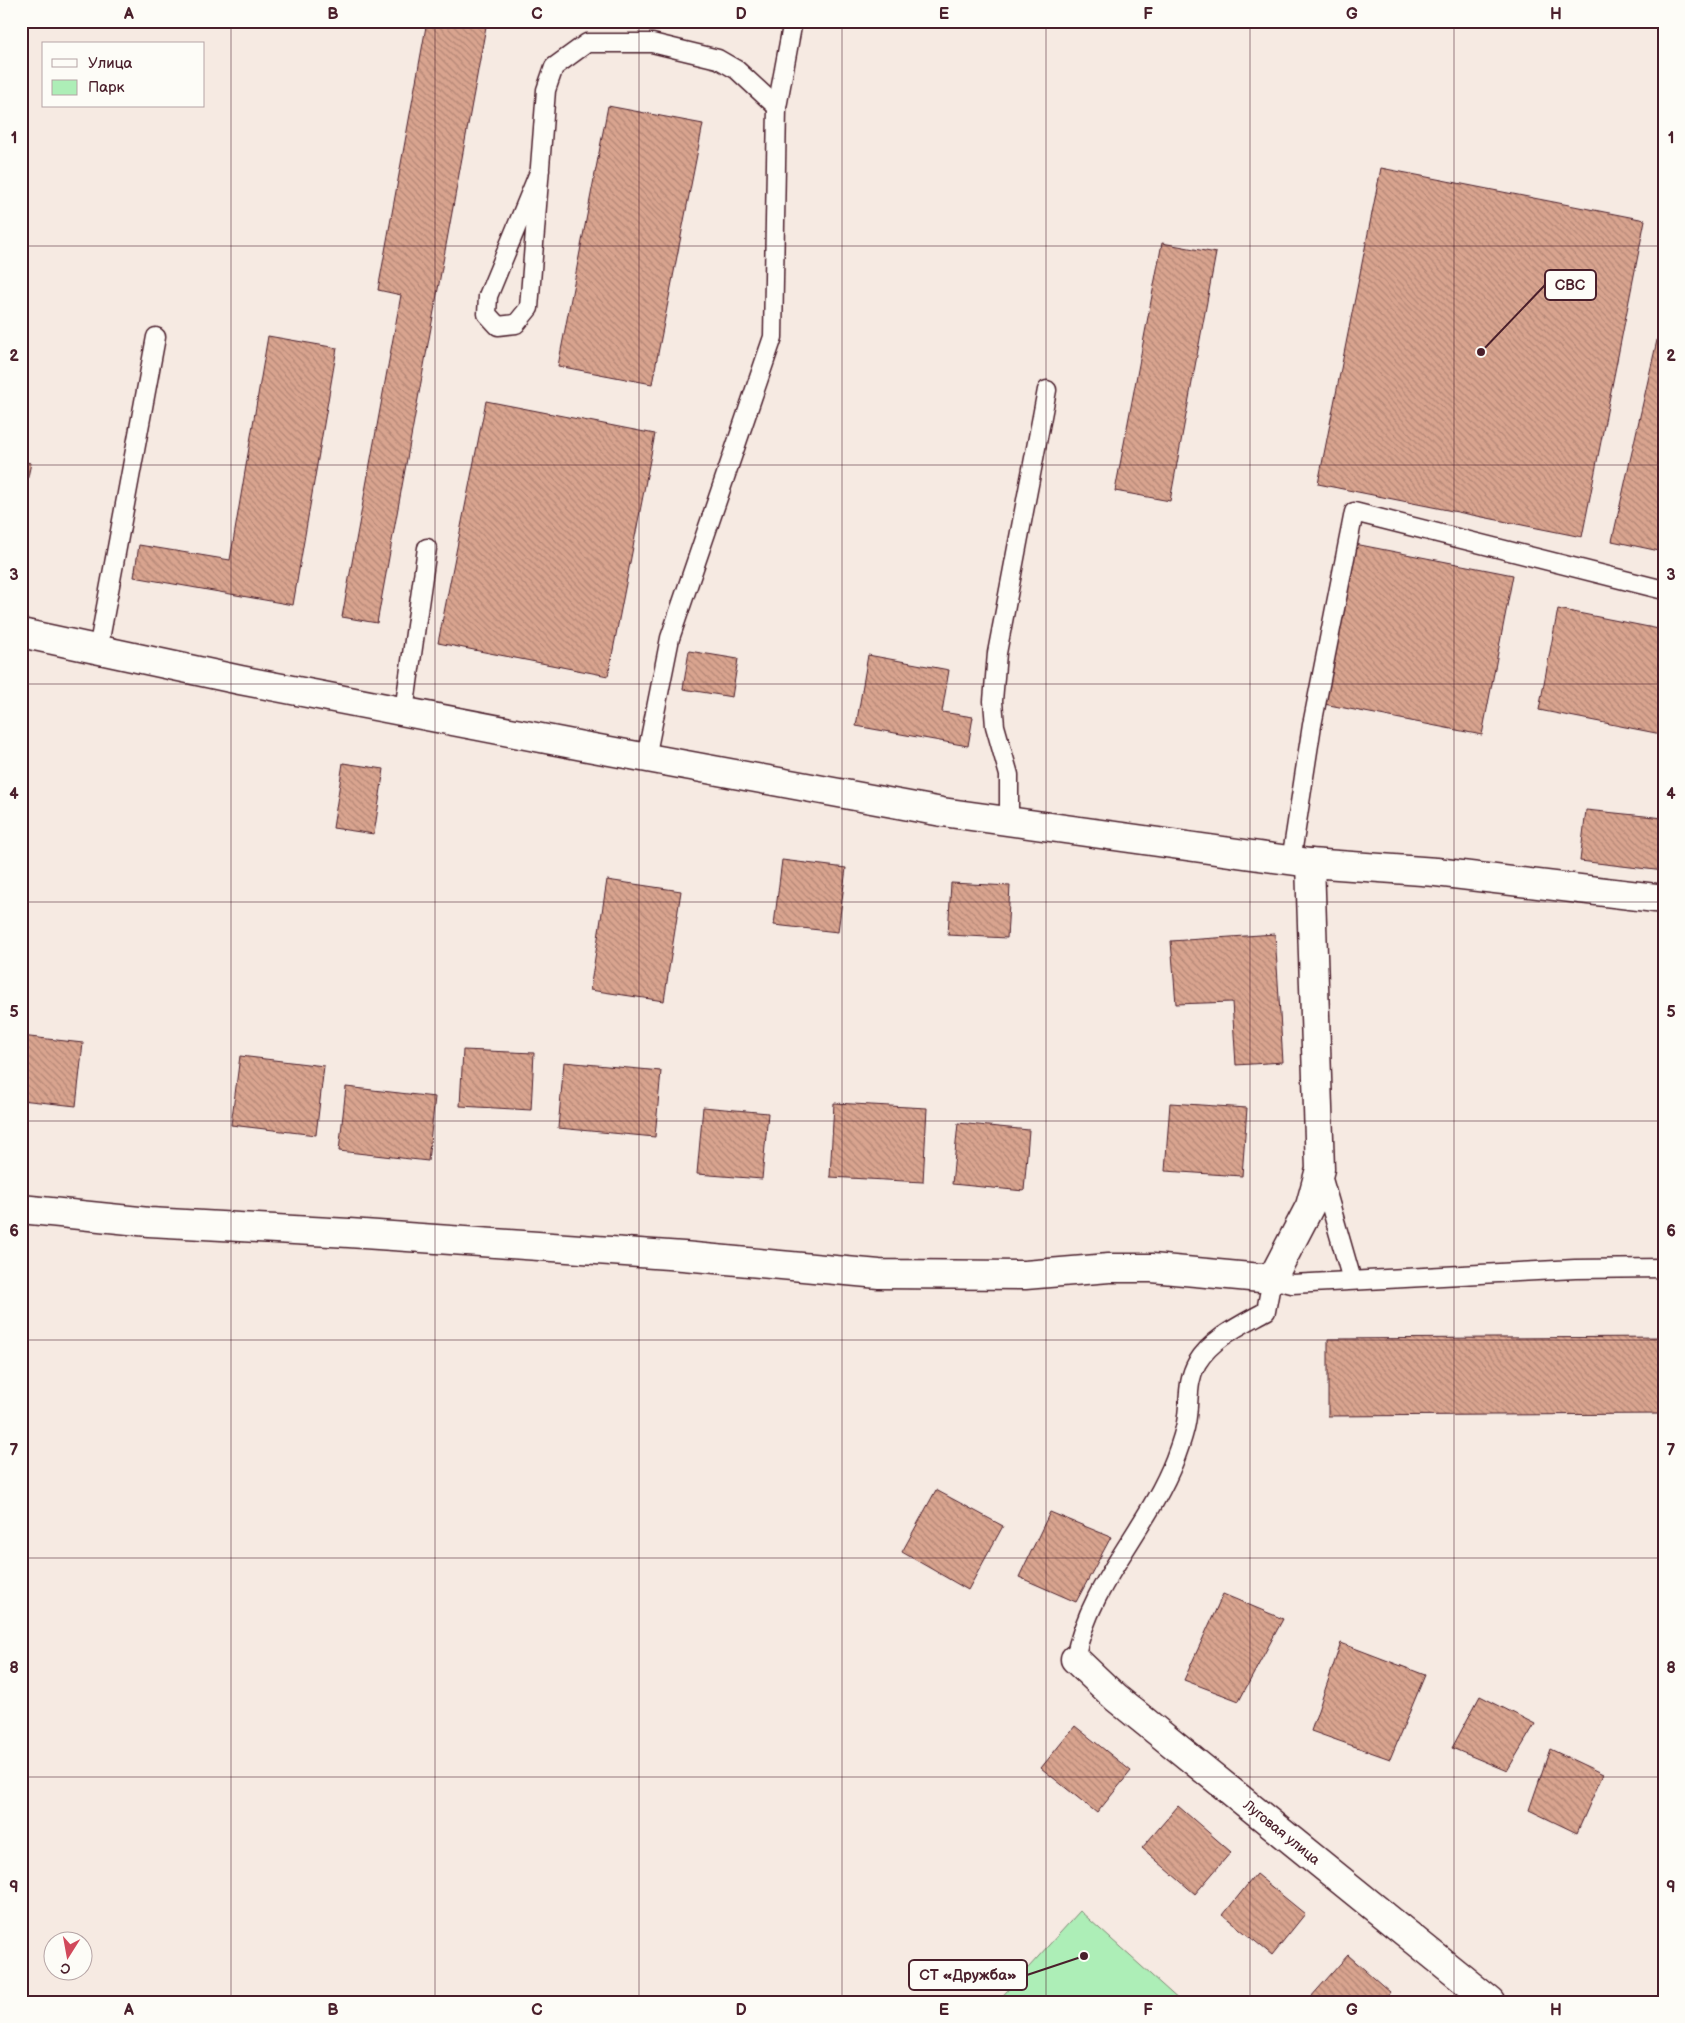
<svg xmlns="http://www.w3.org/2000/svg" width="1685" height="2023" font-family="'Balsamiq Sans',sans-serif">
  <style>
    .green { fill: #adeeb7; stroke: #7c8671 }
    .building { fill: url(#building-back-hatch); stroke: #4a1f2b }
    .lines { fill: none; stroke-linecap: round; stroke-linejoin: round }
    .lane-casing { stroke: #4a1f2b; stroke-width: 21 }
    .street-casing { stroke: #4a1f2b; stroke-width: 31 }
    .secondary-casing { stroke: #4a1f2b; stroke-width: 31 }
    .lane { stroke: #fdfcf7; stroke-width: 18 }
    .street { stroke: #fdfcf7; stroke-width: 28 }
    .secondary { stroke: #fdfcf7; stroke-width: 28 }
    .grid { fill: none; stroke: #4a1f2b; stroke-width: 1; stroke-opacity: 0.55 }
    .labels { text-anchor: middle; stroke-width: 5; stroke-linejoin: round; paint-order: stroke }
    .street-label { font-size: 14px; fill: #4a1f2b; stroke: #fdfcf7 }
    .leader { fill: none; stroke: #4a1f2b; stroke-width: 2 }
    .callout-dot { fill: #4a1f2b; stroke: #fdfcf7; stroke-width: 2 }
    .callout { fill: #fdfcf7; stroke: #4a1f2b; stroke-width: 2 }
    .callout-label { font-size: 15px; text-anchor: middle; font-weight: bold; fill: #4a1f2b }
    .neatline { fill: none; stroke: #4a1f2b; stroke-width: 2 }
    .grid-label { font-size: 16px; text-anchor: middle; font-weight: bold; fill: #4a1f2b }
  </style>
  <defs>
    <pattern id="building-back-hatch" width="6" height="6" patternUnits="userSpaceOnUse" patternTransform="scale(1.25)"><rect width="6" height="6" fill="#d9a48f"/><path d="M-1 5l2 2M0 0l6 6M5-1l2 2" fill="none" stroke="#b28575"/></pattern>
  </defs>
  <rect width="100%" height="100%" fill="#f6eae2"/>
  <filter id="ink" filterUnits="userSpaceOnUse"><feTurbulence type="fractalNoise" baseFrequency=".02" numOctaves="2"/><feDisplacementMap in="SourceGraphic" scale="10" xChannelSelector="R" yChannelSelector="G"/><feConvolveMatrix kernelMatrix="1 2 1 2 8 2 1 2 1" color-interpolation-filters="sRGB"/></filter>
  <g filter="url(#ink)">
    <path class="green" d="M1080,1911L1181,2002H997Z"/>
    <g class="building">
      <path d="M427,21H487L377,623L342,617L401,295L378,290Z"/>
      <path d="M608,106L703,124L652,384L558,366Z"/>
      <path d="M1381,168L1645,220L1582,537L1318,484Z"/>
      <path d="M1162,243L1216,253L1170,501L1115,491Z"/>
      <path d="M1664,309V552L1612,541Z"/>
      <path d="M268,336L337,348L293,605L134,577L139,545L230,560Z"/>
      <path d="M486,401L655,434L608,676L438,643Z"/>
      <path d="M21,461L31,463L21,509Z"/>
      <path d="M1355,544L1513,575L1482,735L1324,704Z"/>
      <path d="M1558,609L1664,630V721L1661,734L1539,710Z"/>
      <path d="M689,651L738,659L732,697L683,689Z"/>
      <path d="M868,655L949,670L942,712L973,717L968,746L856,726Z"/>
      <path d="M343,763L384,769L374,834L333,828Z"/>
      <path d="M1586,810L1664,818V871L1580,861Z"/>
      <path d="M782,860L846,868L838,932L774,925Z"/>
      <path d="M607,880L681,891L664,1001L590,990Z"/>
      <path d="M951,883L1010,886L1007,938L948,935Z"/>
      <path d="M1275,934L1283,1062L1236,1065L1232,1002L1176,1004L1171,941Z"/>
      <path d="M21,1036L83,1043L76,1106L21,1100Z"/>
      <path d="M463,1050L534,1053L531,1110L460,1106Z"/>
      <path d="M240,1056L324,1066L316,1135L231,1125Z"/>
      <path d="M564,1062L661,1071L655,1137L558,1128Z"/>
      <path d="M346,1087L435,1097L428,1161L339,1151Z"/>
      <path d="M834,1103L927,1108L923,1182L830,1177Z"/>
      <path d="M1170,1103L1247,1108L1242,1176L1165,1171Z"/>
      <path d="M703,1107L768,1113L762,1179L697,1174Z"/>
      <path d="M958,1123L1029,1130L1024,1191L952,1184Z"/>
      <path d="M1664,1337V1414L1328,1416V1339Z"/>
      <path d="M936,1490L1003,1526L968,1590L902,1552Z"/>
      <path d="M1050,1512L1111,1537L1076,1602L1019,1577Z"/>
      <path d="M1223,1594L1283,1619L1239,1701L1184,1680Z"/>
      <path d="M1341,1643L1425,1675L1390,1759L1311,1731Z"/>
      <path d="M1480,1696L1535,1724L1507,1771L1452,1748Z"/>
      <path d="M1075,1726L1131,1771L1097,1813L1041,1768Z"/>
      <path d="M1550,1749L1603,1774L1577,1833L1529,1810Z"/>
      <path d="M1178,1806L1231,1852L1195,1894L1142,1848Z"/>
      <path d="M1256,1874L1305,1914L1272,1955L1223,1915Z"/>
      <path d="M1348,1955L1390,1992L1382,2002H1315L1310,1998Z"/>
    </g>
    <g class="lines">
      <defs>
        <g id="lane">
          <path d="M540,170L488,296L487,314L498,326L516,324L529,308L546,90L554,67L587,43H652L718,59L737,70L777,107"/>
          <path d="M98,650L156,337"/>
          <path d="M404,711L427,548"/>
          <path d="M646,758L670,638L773,337L777,107L793,21"/>
          <path d="M1009,821V775L995,726L993,701L997,653L1047,390"/>
          <path d="M1291,861L1312,725L1354,512L1664,590"/>
          <path d="M1321,1172L1352,1280"/>
          <path d="M1075,1659C1089,1584 1148,1529 1175,1459C1179,1448 1184,1435 1186,1423C1190,1403 1186,1382 1197,1363C1212,1338 1241,1325 1266,1311L1272,1279L1292,1284L1575,1269L1664,1268"/>
        </g>
        <g id="street">
          <path d="M21,1209L149,1222L349,1233L683,1256L879,1274L1025,1275L1109,1268H1152L1272,1279L1310,1206L1320,1169L1310,863"/>
          <path d="M1075,1659L1116,1698L1491,2002"/>
        </g>
        <path id="secondary" d="M21,633L240,680L588,747L942,812L1310,863L1436,872L1664,899"/>
      </defs>
      <use href="#lane" class="lane-casing"/>
      <use href="#street" class="street-casing"/>
      <use href="#secondary" class="secondary-casing"/>
      <use href="#lane" class="lane"/>
      <use href="#street" class="street"/>
      <use href="#secondary" class="secondary"/>
    </g>
  </g>
  <path class="grid" d="M231,21V2002M435,21V2002M639,21V2002M842,21V2002M1046,21V2002M1250,21V2002M1454,21V2002M21,246H1664M21,465H1664M21,684H1664M21,902H1664M21,1121H1664M21,1340H1664M21,1558H1664M21,1777H1664"/>
  <g class="labels">
    <g class="street-label">
      <text transform="translate(1282 1832) rotate(39)" y="5">Луговая улица</text>
    </g>
  </g>
  <path class="leader" d="M1481 352L1545 285M1084 1956L1027 1975"/>
  <g class="callout-dot">
    <circle cx="1481" cy="352" r="5"/>
    <circle cx="1084" cy="1956" r="5"/>
  </g>
  <g class="callout">
    <rect x="1545" y="270" width="51" height="30" rx="5"/>
    <rect x="909" y="1960" width="118" height="30" rx="5"/>
  </g>
  <g class="callout-label">
    <text x="1570" y="290">СВС</text>
    <text x="968" y="1980">СТ «Дружба»</text>
  </g>
  <rect width="1685" height="2023" fill="none" stroke="#fdfcf7" stroke-width="55"/>
  <rect x="42" y="42" width="162" height="65" fill="#fdfcf7" stroke="#b5a4a5"/>
  <rect x="52" y="59" width="25" height="8" fill="#fdfcf7" stroke="#b5a4a5"/>
  <text x="88" y="68" font-size="15" fill="#4a1f2b">Улица</text>
  <rect x="52" y="80" width="25" height="15" fill="#adeeb7" stroke="#b5a4a5"/>
  <text x="88" y="92" font-size="15" fill="#4a1f2b">Парк</text>
  <g transform="translate(68 1956) rotate(191)"><circle r="24" fill="#fdfcf7" stroke="#b5a4a5"/>
  <path d="M0-4L9 19L0 12L-9 19Z" fill="#d1495b"/>
  <text y="-8" font-size="14" font-weight="bold" text-anchor="middle" fill="#4a1f2b">С</text>
  </g>
  <rect x="28" y="28" width="1630" height="1968" class="neatline"/>
  <g class="grid-label">
    <text x="129" y="19">A</text>
    <text x="333" y="19">B</text>
    <text x="537" y="19">C</text>
    <text x="741" y="19">D</text>
    <text x="944" y="19">E</text>
    <text x="1148" y="19">F</text>
    <text x="1352" y="19">G</text>
    <text x="1556" y="19">H</text>
    <text x="14" y="143">1</text>
    <text x="1671" y="143">1</text>
    <text x="14" y="361">2</text>
    <text x="1671" y="361">2</text>
    <text x="14" y="580">3</text>
    <text x="1671" y="580">3</text>
    <text x="14" y="799">4</text>
    <text x="1671" y="799">4</text>
    <text x="14" y="1017">5</text>
    <text x="1671" y="1017">5</text>
    <text x="14" y="1236">6</text>
    <text x="1671" y="1236">6</text>
    <text x="14" y="1455">7</text>
    <text x="1671" y="1455">7</text>
    <text x="14" y="1673">8</text>
    <text x="1671" y="1673">8</text>
    <text x="14" y="1892">9</text>
    <text x="1671" y="1892">9</text>
    <text x="129" y="2015">A</text>
    <text x="333" y="2015">B</text>
    <text x="537" y="2015">C</text>
    <text x="741" y="2015">D</text>
    <text x="944" y="2015">E</text>
    <text x="1148" y="2015">F</text>
    <text x="1352" y="2015">G</text>
    <text x="1556" y="2015">H</text>
  </g>
</svg>
